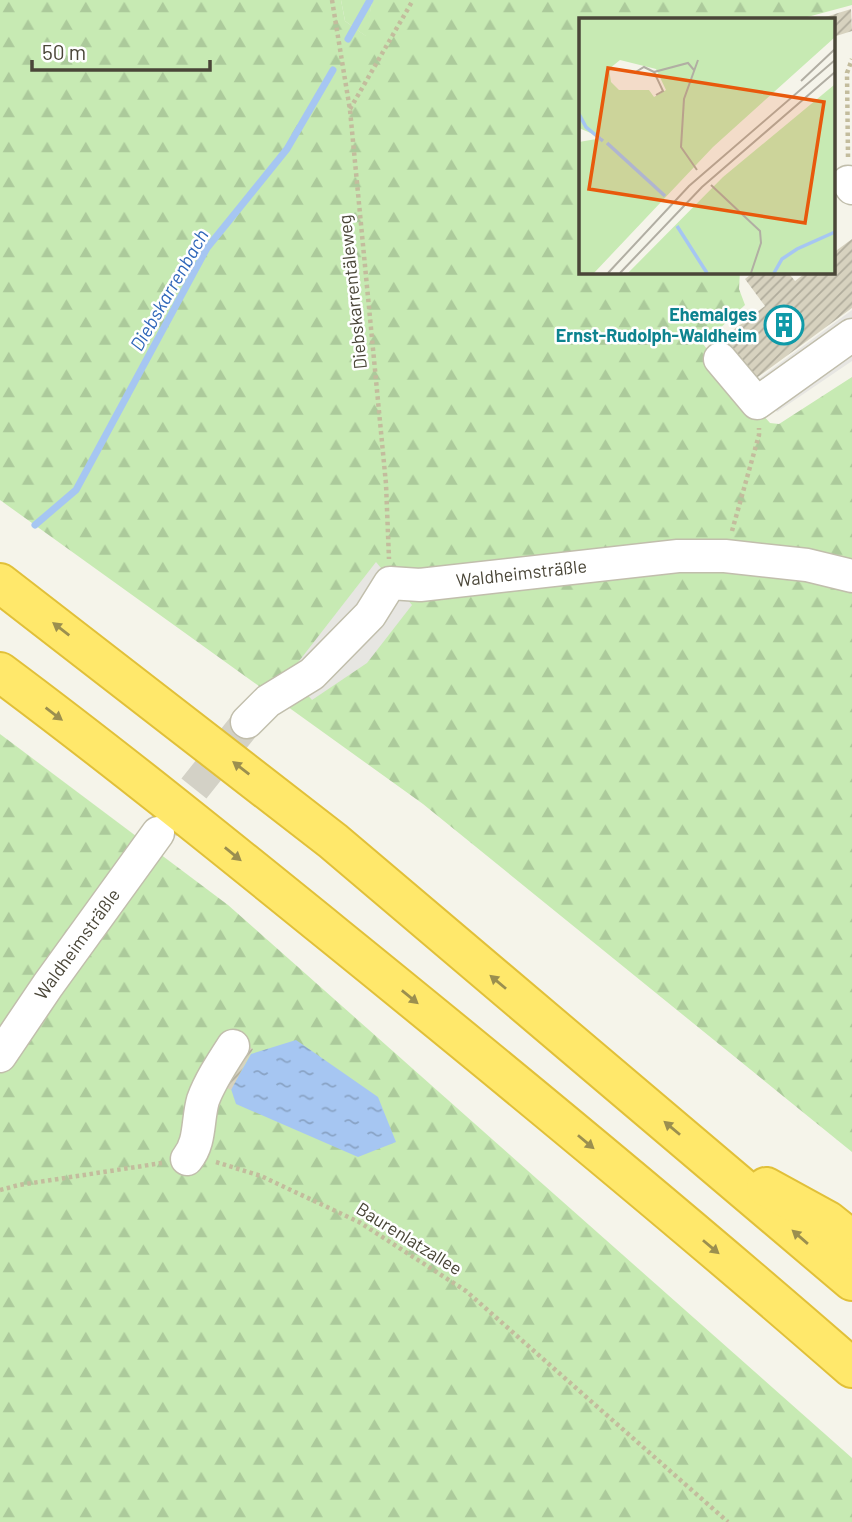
<svg xmlns="http://www.w3.org/2000/svg" width="852" height="1522" font-family="Barlow,sans-serif">
  <style>
    .green { fill: #c7eab3 }
    .forest { fill: url(#forest-firs) }
    .parking { fill: #e7e6e2 }
    .water { fill: url(#water-ripples) }
    .lines { fill: none; stroke-linecap: round; stroke-linejoin: round }
    .stream { stroke: #a6c6f2; stroke-width: 7 }
    .building { fill: url(#building-hatch) }
    .minor-tunnel { stroke: #d3d1c6; stroke-width: 32; stroke-dasharray: 32 16; stroke-linecap: butt }
    .minor-casing { stroke: #c1beac; stroke-width: 35 }
    .highway-casing { stroke: #e1c039; stroke-width: 42 }
    .path { stroke: #c3bc9d; stroke-width: 4.5; stroke-dasharray: 3.5 3.5; stroke-linecap: butt }
    .minor { stroke: #fff; stroke-width: 32 }
    .highway { stroke: #ffe86b; stroke-width: 38 }
    .oneway { fill: #9b8f4f }
    .labels { text-anchor: middle; stroke-width: 5; stroke-linejoin: round; paint-order: stroke }
    .street-label { font-size: 18px; fill: #4a4638; stroke: #fff }
    .culture-label { font-size: 18px; font-weight: bold; fill: #0d838f; stroke: #fff; text-anchor: end }
    .water-label { font-size: 19px; font-style: italic; fill: #2e66b9; stroke: #fff }
    .inset-river { fill: none; stroke: #a6c6f2; stroke-width: 3.5 }
    .inset-road { fill: none; stroke: #b1aea3; stroke-width: 2 }
    .view { fill: #e8590c; fill-opacity: 0.15; stroke: #e8590c; stroke-width: 3.5 }
    .inset-edge { fill: none; stroke: #4a4638; stroke-width: 3.5 }
  </style>
  <defs>
    <pattern id="forest-firs" width="22" height="20" patternUnits="userSpaceOnUse" patternTransform="scale(1.75)"><rect width="22" height="20" fill="#c7eab3"/><path d="M5 1l3.5 6h-7zM16 11l3.5 6h-7z" fill="#acca9b"/></pattern>
    <pattern id="water-ripples" width="26" height="14" patternUnits="userSpaceOnUse" patternTransform="scale(1.75)"><rect width="26" height="14" fill="#a6c6f2"/><path d="M2 4q2-2 4 0t4 0M15 11q2-2 4 0t4 0" fill="none" stroke="#89a3c5"/></pattern>
    <pattern id="building-hatch" width="6" height="6" patternUnits="userSpaceOnUse" patternTransform="scale(1.75)"><rect width="6" height="6" fill="#d7d2bf"/><path d="M-1 1l2-2M0 6l6-6M5 7l2-2" fill="none" stroke="#b0ac9c"/></pattern>
  </defs>
  <rect width="100%" height="100%" fill="#f5f4ea"/>
  <path class="green" d="M341,0H372L367,37L345,21Z"/>
  <g class="forest">
    <path d="M0,0H341L345,21L366,36L372,0H852V5L800,19H581V271H740L739,289L745,305L703,344L727,374L770,423L779,424L852,377V1152L423,804L0,500Z"/>
    <path d="M0,734L228,905L852,1458V1522H0Z"/>
  </g>
  <g class="parking">
    <path d="M852,310V361L777,412L756,381Z"/>
    <path d="M376,562L412,605L367,663L312,700L289,674Z"/>
  </g>
  <path class="water" d="M296,1040L378,1097L396,1142L358,1157L236,1104L231,1089L251,1054Z"/>
  <g class="lines">
    <g class="stream">
      <path d="M348,39L370,0"/>
      <path d="M35,525L76,490L207,248L287,149L333,70"/>
    </g>
  </g>
  <g class="building">
    <path d="M851,9L852,31L833,37V19H819Z"/>
    <path d="M852,239V308L755,379L730,363L716,343L765,306L745,279L755,271H787L795,281L808,271H833V253Z"/>
    <path d="M241,1042L253,1049L231,1090L218,1083Z"/>
  </g>
  <g class="lines">
    <path class="minor-tunnel" d="M164,826L247,722"/>
    <defs>
      <g id="minor">
        <path d="M848,182L852,188"/>
        <path d="M720,359L757,403L852,335"/>
        <path id="s1" d="M247,722L268,701L312,674L370,615L390,583L420,585L678,556H725L807,565L852,576"/>
        <path id="s2" d="M0,1056L48,985L158,833"/>
        <path d="M187,1159C201,1142 197,1121 203,1100C210,1081 222,1063 233,1046"/>
      </g>
      <g id="highway">
        <path d="M0,583L333,841L852,1281"/>
        <path d="M0,672C114,757 224,846 335,936C509,1077 683,1220 852,1368"/>
        <path d="M766,1187L828,1221L852,1240"/>
      </g>
    </defs>
    <use href="#minor" class="minor-casing"/>
    <use href="#highway" class="highway-casing"/>
    <g class="path">
      <path d="M332,0L350,110L386,484L389,559"/>
      <path d="M350,109L413,0"/>
      <path d="M848,157L847,73L852,59"/>
      <path d="M732,531L759,435V428"/>
      <path d="M216,1162L261,1176L359,1222L466,1291L728,1522"/>
      <path d="M0,1190L19,1185L162,1163"/>
    </g>
    <use href="#minor" class="minor"/>
    <use href="#highway" class="highway"/>
  </g>
  <defs><path id="oneway-solid" d="M-6-.8H1V-3.2L6.5 0L1 3.2V.8H-6Z" transform="scale(1.75)"/></defs>
  <g class="oneway">
    <use href="#oneway-solid" transform="translate(61 629) rotate(-142)"/>
    <use href="#oneway-solid" transform="translate(54 714) rotate(37)"/>
    <use href="#oneway-solid" transform="translate(241 768) rotate(-142)"/>
    <use href="#oneway-solid" transform="translate(233 854) rotate(39)"/>
    <use href="#oneway-solid" transform="translate(498 982) rotate(-140)"/>
    <use href="#oneway-solid" transform="translate(410 997) rotate(39)"/>
    <use href="#oneway-solid" transform="translate(672 1128) rotate(-140)"/>
    <use href="#oneway-solid" transform="translate(586 1142) rotate(40)"/>
    <use href="#oneway-solid" transform="translate(800 1237) rotate(-139)"/>
    <use href="#oneway-solid" transform="translate(711 1247) rotate(40)"/>
  </g>
  <defs>
    <symbol id="building-ring" viewBox="-11 -11 22 22"><circle r="9.5" fill="#fff" stroke="#0f9aa8" stroke-width="1.5"/><path d="M-4-6H4V6H1V3H-1V6H-4ZM-2.5-4.3h1.7v1.8h-1.7ZM.8-4.3h1.7v1.8H.8ZM-2.5-1h1.7V.8h-1.7ZM.8-1h1.7V.8H.8Z" fill="#0f9aa8"/></symbol>
  </defs>
  <g fill-rule="evenodd">
    <use href="#building-ring" x="762" y="303" width="44" height="44"/>
  </g>
  <g class="labels">
    <g class="street-label">
      <text transform="translate(353 292) rotate(-96)" y="6">Diebskarrentäleweg</text>
      <text dy="6" stroke="none"><textPath href="#s1" startOffset="334">Waldheimsträßle</textPath></text>
      <text dy="6" stroke="none"><textPath href="#s2" startOffset="136">Waldheimsträßle</textPath></text>
      <text transform="translate(409 1239) rotate(32)" y="6">Baurenlatzallee</text>
    </g>
    <g class="culture-label">
      <text x="757" y="321">Ehemalges<tspan x="757" dy="21">Ernst-Rudolph-Waldheim</tspan></text>
    </g>
    <g class="water-label">
      <text transform="translate(169 290) rotate(-60)" y="7">Diebskarrenbach</text>
    </g>
  </g>
  <g transform="translate(579 18)">
    <rect width="256" height="256" fill="#f5f4ea"/>
    <path d="M0,0H255V20L134,129L15,255H0V124L23,120L0,110ZM41,42L77,51L87,72L75,79L70,72H40L32,64L30,51ZM255,67V255H49L144,159Z" fill="#c7eab3" fill-rule="evenodd"/>
    <path class="inset-river" d="M0,96L7,109L24,123M28,125L86,178M98,208L128,255M195,255L203,241L218,231L256,214"/>
    <path class="inset-road" d="M55,55L65,49L75,54M222,63L256,31M77,77L84,73L75,54L109,45L115,52M118,152L102,129L105,81L119,42M132,167L181,213L182,225L172,255M29,255L110,168L256,42M41,255L123,169L256,54"/>
    <path class="view" d="M29,50L245,84L226,205L10,171Z"/>
    <rect width="256" height="256" class="inset-edge"/>
  </g>
  <path d="M32 60v10h178v-10" fill="none" stroke="#4a4638" stroke-width="3.5"/>
  <text x="42" y="60" font-size="21" fill="#4a4638" stroke="#ffffff" stroke-width="5" paint-order="stroke">50 m</text>
</svg>
